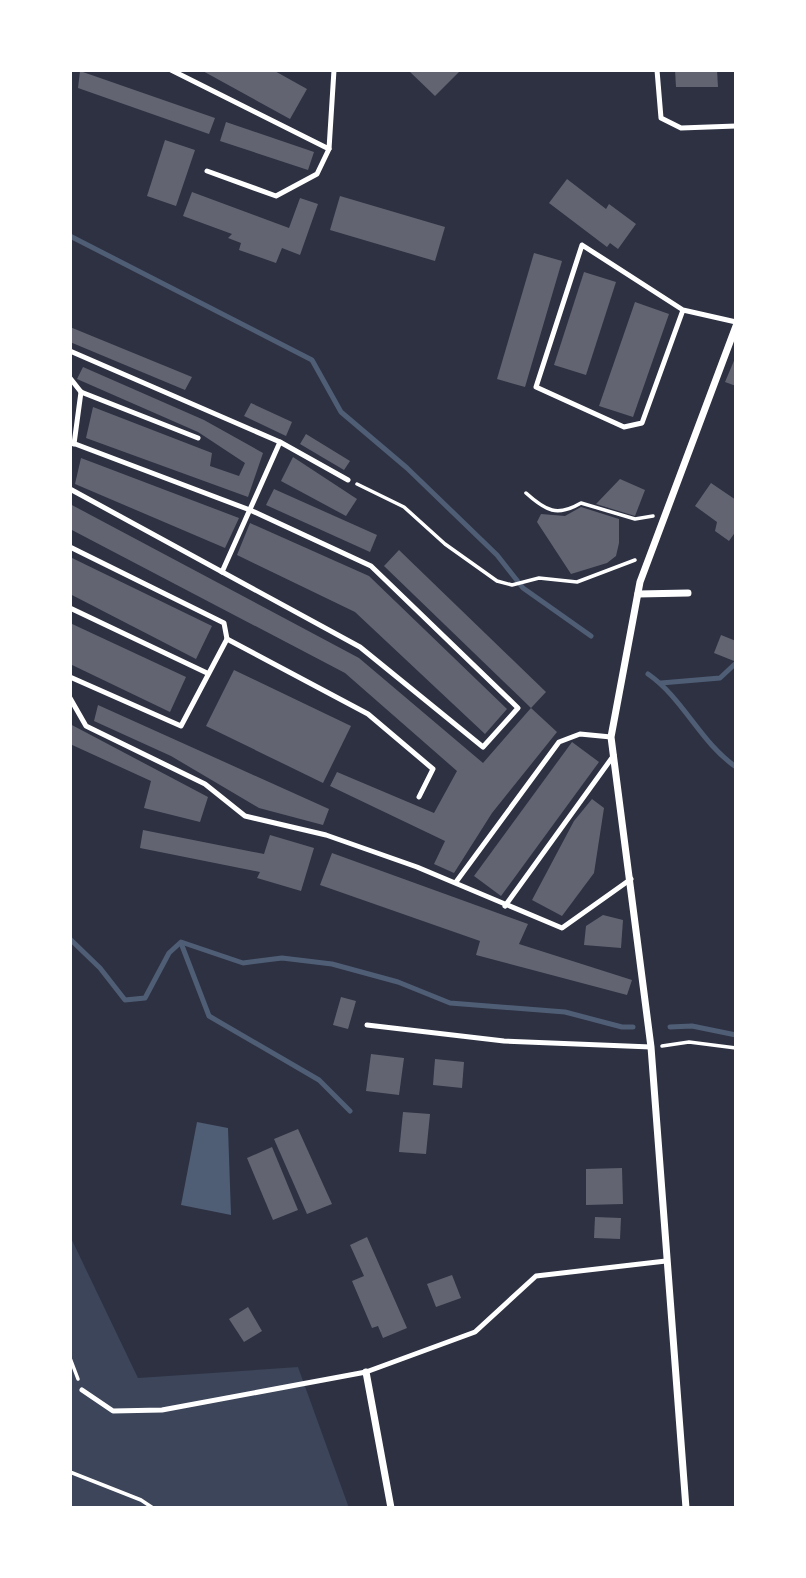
<svg xmlns="http://www.w3.org/2000/svg" width="806" height="1578" font-family="'Source Sans 3',sans-serif">
  <style>
    .green { fill: #3c4559 }
    .water { fill: #4f5d75 }
    .lines { fill: none; stroke-linecap: round; stroke-linejoin: round }
    .stream { stroke: #4f5d75; stroke-width: 5 }
    .building { fill: #626471 }
    .path { stroke: #fff; stroke-width: 3.5 }
    .service { stroke: #fff; stroke-width: 5 }
    .minor { stroke: #fff; stroke-width: 7 }
  </style>
  <rect width="100%" height="100%" fill="#2d3142"/>
  <path class="green" d="M70,1236L138,1378L298,1367L349,1508H70Z"/>
  <path class="water" d="M197,1122L228,1128L231,1215L181,1205Z"/>
  <g class="lines">
    <g class="stream">
      <path d="M70,236L312,360L341,412L407,468L497,555L523,588L591,636"/>
      <path d="M648,674C683,698 700,742 736,767"/>
      <path d="M661,683L720,678L736,663"/>
      <path d="M70,939L100,968L125,1000L145,998L169,953L181,942L243,963L282,958L332,964L398,982L450,1003L565,1012L622,1027H633"/>
      <path d="M181,943L209,1016L319,1080L350,1111"/>
      <path d="M670,1027L692,1026L736,1035"/>
    </g>
  </g>
  <g class="building">
    <path d="M201,70H273L307,89L290,119Z"/>
    <path d="M408,70H461L435,96Z"/>
    <path d="M675,70H717L718,87H676Z"/>
    <path d="M80,71L215,118L209,134L78,88Z"/>
    <path d="M226,122L314,152L308,170L220,141Z"/>
    <path d="M165,140L195,150L176,206L147,196Z"/>
    <path d="M567,179L606,209L609,204L636,224L618,249L610,243L607,247L549,203Z"/>
    <path d="M192,192L289,228L300,198L318,204L300,255L282,248L276,263L239,250L241,243L228,238L232,234L183,216Z"/>
    <path d="M340,196L445,227L435,261L330,230Z"/>
    <path d="M534,253L562,261L525,387L497,379Z"/>
    <path d="M584,272L616,282L586,375L554,365Z"/>
    <path d="M635,302L669,314L633,417L599,406Z"/>
    <path d="M70,327L192,377L185,390L70,342Z"/>
    <path d="M736,356V386L725,382Z"/>
    <path d="M83,367L204,420L263,453L248,497L86,438L93,407L212,453L210,466L239,476L245,463L198,432L77,379Z"/>
    <path d="M251,403L292,422L286,436L244,416Z"/>
    <path d="M306,434L350,461L344,470L300,444Z"/>
    <path d="M293,457L357,499L346,516L281,481Z"/>
    <path d="M81,458L239,518L225,548L75,484Z"/>
    <path d="M620,479L645,490L635,516L596,504Z"/>
    <path d="M711,483L736,500V531L729,541L715,531L717,522L695,506Z"/>
    <path d="M274,489L377,535L370,552L266,505Z"/>
    <path d="M70,504L359,658L483,763L531,708L557,732L492,813L454,873L434,864L445,841L330,786L337,772L434,813L457,771L345,673L70,529Z"/>
    <path d="M581,507L619,519V543L616,556L607,563L571,574L537,522L541,514L565,516Z"/>
    <path d="M250,523L369,576L507,709L485,734L355,612L237,555Z"/>
    <path d="M399,550L546,692L531,708L384,566Z"/>
    <path d="M70,557L212,626L196,659L70,594Z"/>
    <path d="M70,623L186,677L170,712L70,664Z"/>
    <path d="M721,635L736,641L734,661L714,653Z"/>
    <path d="M234,670L351,726L323,783L206,726Z"/>
    <path d="M98,705L329,809L323,825L259,808L171,756L94,721Z"/>
    <path d="M70,724L208,797L200,822L144,808L151,781L70,744Z"/>
    <path d="M572,742L599,762L501,896L474,876Z"/>
    <path d="M592,799L604,808L594,873L562,916L532,900L574,821Z"/>
    <path d="M143,830L264,854L270,835L314,848L301,891L257,878L260,872L140,848Z"/>
    <path d="M332,853L528,924L519,944L632,980L627,995L476,955L480,941L320,885Z"/>
    <path d="M603,915L623,920L621,948L584,945L586,926Z"/>
    <path d="M341,997L356,1001L348,1029L333,1025Z"/>
    <path d="M371,1054L404,1058L399,1095L366,1091Z"/>
    <path d="M435,1059L464,1062L462,1088L433,1085Z"/>
    <path d="M403,1112L430,1114L426,1154L399,1152Z"/>
    <path d="M298,1129L332,1204L307,1214L274,1139Z"/>
    <path d="M272,1147L298,1210L273,1220L247,1158Z"/>
    <path d="M622,1168L623,1204L586,1205V1169Z"/>
    <path d="M595,1217L621,1218L620,1239L594,1238Z"/>
    <path d="M367,1237L407,1328L383,1338L378,1326L372,1328L352,1281L364,1276L350,1245Z"/>
    <path d="M452,1275L461,1298L436,1307L427,1284Z"/>
    <path d="M248,1307L262,1331L244,1342L229,1319Z"/>
  </g>
  <g class="lines">
    <g class="path">
      <path d="M357,484L404,507L445,544L497,581L512,585L539,578L577,582L635,560"/>
      <path d="M526,493C546,511 557,517 581,503L635,519L653,516"/>
      <path d="M662,1046L689,1042L736,1048"/>
      <path d="M70,1358L78,1379"/>
      <path d="M70,1472L141,1500L153,1508"/>
    </g>
    <g class="service">
      <path d="M171,70L329,149L334,70"/>
      <path d="M657,70L661,118L681,128L736,126"/>
      <path d="M207,171L276,196L317,174L329,149"/>
      <path d="M683,310L642,423L624,427L536,387L582,245L683,310L736,322"/>
      <path d="M70,351L280,442L348,480"/>
      <path d="M70,378L81,392L198,438"/>
      <path d="M70,442L250,510L371,566L518,708L483,747L360,647L70,489"/>
      <path d="M74,444L81,392"/>
      <path d="M70,547L224,623L227,639"/>
      <path d="M222,572L280,442"/>
      <path d="M70,608L207,673"/>
      <path d="M70,677L181,726L227,639L368,714L433,769L419,797"/>
      <path d="M70,698L86,726L205,784L245,816L326,835L417,867L562,928L631,879"/>
      <path d="M456,882L559,742L580,734L611,737"/>
      <path d="M505,906L614,755"/>
      <path d="M367,1025L504,1041L651,1047"/>
      <path d="M82,1390L113,1411L162,1410L366,1372L475,1332L536,1276L666,1261"/>
    </g>
    <g class="minor">
      <path d="M638,594L688,593"/>
      <path d="M366,1372L391,1508"/>
      <path d="M686,1508L651,1047L611,737L640,582L736,326"/>
    </g>
  </g>
  <rect width="806" height="1578" fill="none" stroke="#ffffff" stroke-width="144"/>
</svg>
